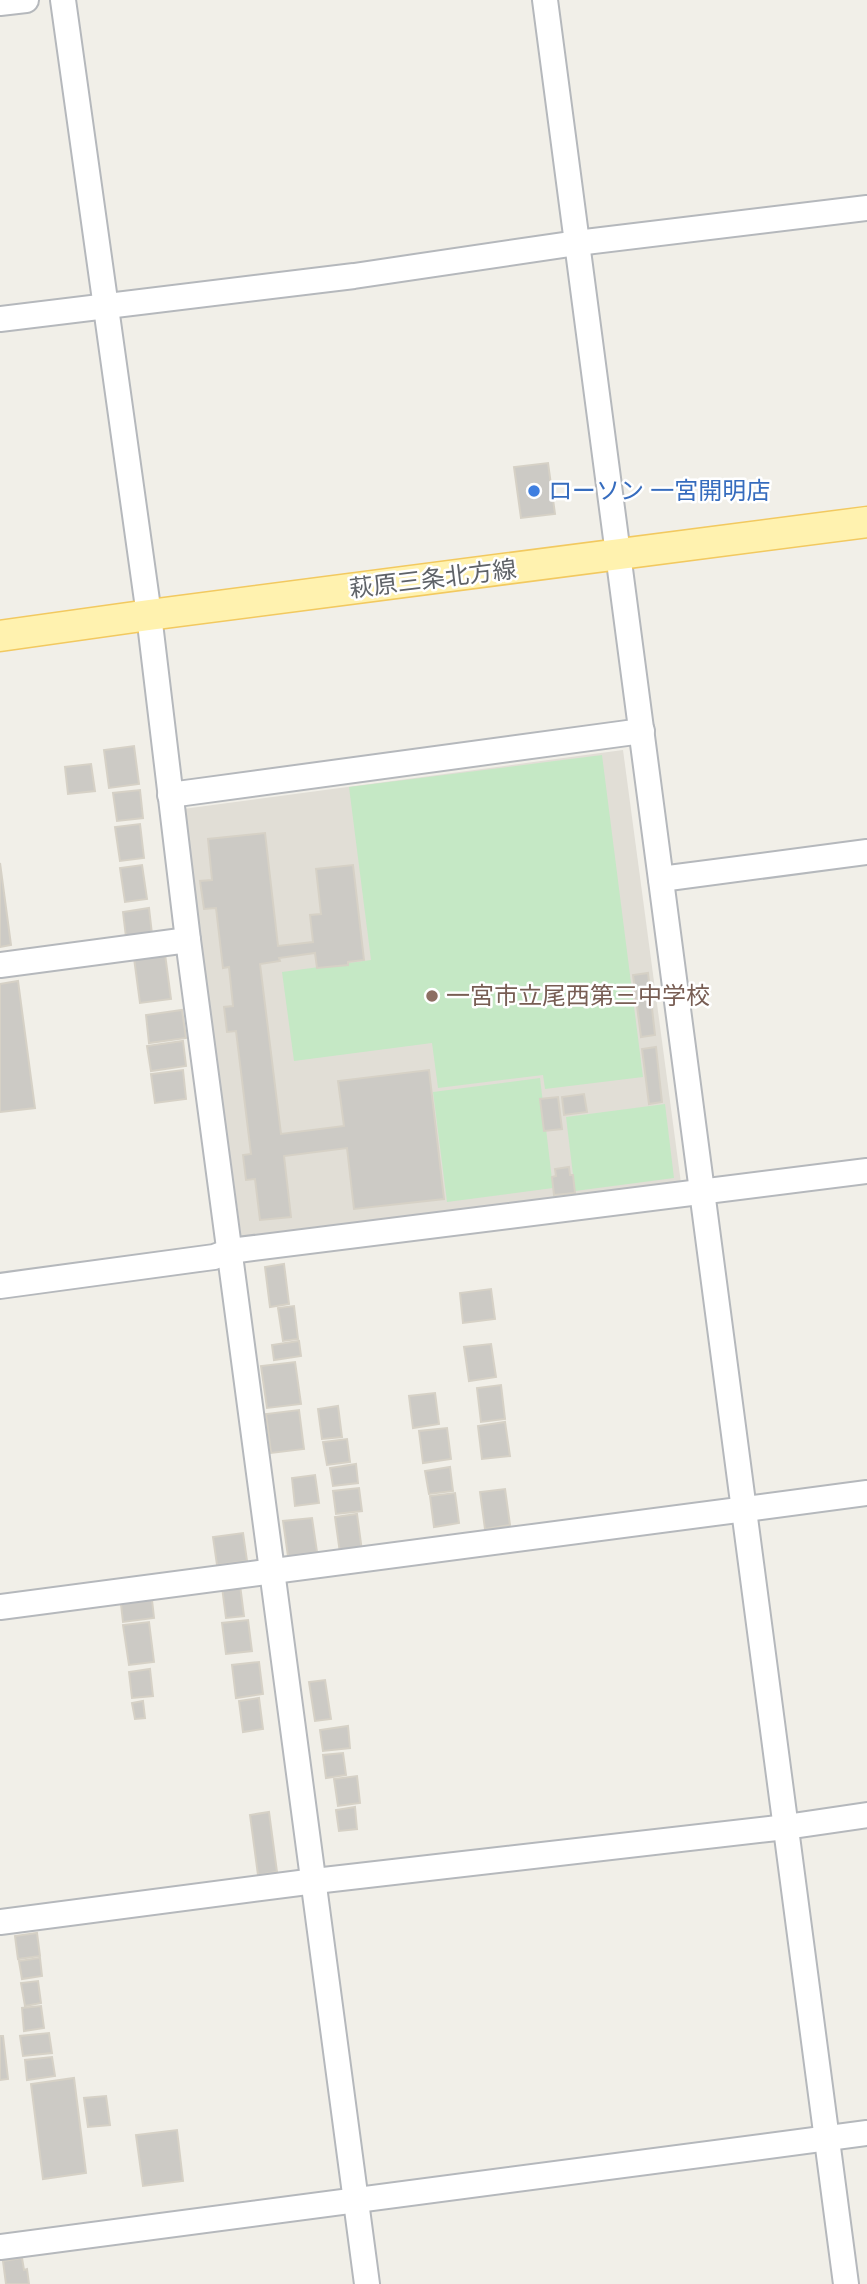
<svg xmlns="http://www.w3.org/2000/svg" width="867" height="2284" font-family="'Space Grotesk','Noto Sans JP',sans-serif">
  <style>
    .education { fill: #e1ded6 }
    .green { fill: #c5e8c5 }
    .building { fill: #cccac5; stroke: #d6d1c6; stroke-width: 2 }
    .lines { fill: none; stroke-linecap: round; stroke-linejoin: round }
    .minor-casing { stroke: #b5b8bc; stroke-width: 28 }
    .major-casing { stroke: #f2c960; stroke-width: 33 }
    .minor { stroke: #fff; stroke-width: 24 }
    .major { stroke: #fff2af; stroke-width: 30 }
    .shop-dot { fill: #3f7fe0; stroke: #fff; stroke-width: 2.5 }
    .education-dot { fill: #8d6e63; stroke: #fff; stroke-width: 2.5 }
    .labels { text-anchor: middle; stroke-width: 5; stroke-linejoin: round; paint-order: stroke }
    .shop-label { font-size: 24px; fill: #366cbe; stroke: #fff; text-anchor: start }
    .street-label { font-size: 24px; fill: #5f6368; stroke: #fff }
    .education-label { font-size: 24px; fill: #785e54; stroke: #fff; text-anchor: start }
  </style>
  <rect width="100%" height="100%" fill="#f1efe8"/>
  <path class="education" d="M623,750L681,1183L242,1242L183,809Z"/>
  <g class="green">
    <path d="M602,755L643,1077L545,1089L543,1075L438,1088L432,1043L294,1061L282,972L371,960L349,787Z"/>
    <path d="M540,1078L553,1188L447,1202L433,1092Z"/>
    <path d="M665,1104L674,1178L575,1191L566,1117Z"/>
  </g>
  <g class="building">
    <path d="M548,463L555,514L521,518L514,467Z"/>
    <path d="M134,746L139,784L109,788L104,750Z"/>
    <path d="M91,764L95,791L68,794L65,767Z"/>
    <path d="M140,790L143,818L117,821L113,793Z"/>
    <path d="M140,824L144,858L120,861L115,827Z"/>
    <path d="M265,833L278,946L313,942L310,915L321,914L316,869L353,865L364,960L348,962V965L317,968L315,953L279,958L280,961L260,964L281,1134L344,1126L338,1081L429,1070L444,1199L354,1209L347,1148L284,1156L291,1217L260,1220L255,1179L246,1180L243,1155L251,1154L236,1031L227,1032L224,1007L233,1006L229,967L223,968L216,908L204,909L200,881L212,880L208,839Z"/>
    <path d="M0,863L11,945L0,947Z"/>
    <path d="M142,865L147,899L125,902L120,868Z"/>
    <path d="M149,908L152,934L126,937L123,912Z"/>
    <path d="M165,954L171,999L140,1003L134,958Z"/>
    <path d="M648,973L655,1035L641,1037L633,975Z"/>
    <path d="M18,981L35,1108L0,1112V984Z"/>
    <path d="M182,1010L186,1038L149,1043L146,1015Z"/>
    <path d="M183,1041L186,1066L151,1071L147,1046Z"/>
    <path d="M656,1047L662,1102L649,1104L642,1049Z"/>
    <path d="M183,1070L186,1099L155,1103L151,1074Z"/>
    <path d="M584,1094L587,1112L564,1115L562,1097Z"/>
    <path d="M558,1097L562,1129L544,1131L540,1099Z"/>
    <path d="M569,1167L570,1175H573L575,1193L554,1195L552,1177L556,1176L555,1169Z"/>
    <path d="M284,1264L289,1304L270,1307L265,1267Z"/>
    <path d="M491,1289L495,1319L463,1323L460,1293Z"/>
    <path d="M294,1306L298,1339L283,1341L278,1308Z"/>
    <path d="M299,1341L301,1356L274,1360L272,1345Z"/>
    <path d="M491,1344L496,1377L469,1381L464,1347Z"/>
    <path d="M295,1362L301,1404L267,1408L261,1366Z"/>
    <path d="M501,1385L505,1419L481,1422L477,1388Z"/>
    <path d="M435,1393L439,1424L413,1428L409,1396Z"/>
    <path d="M338,1406L342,1437L322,1439L318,1409Z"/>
    <path d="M299,1410L304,1449L271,1453L266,1414Z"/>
    <path d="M505,1422L510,1456L482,1459L478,1426Z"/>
    <path d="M447,1428L451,1459L423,1463L419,1431Z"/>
    <path d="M347,1439L350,1462L327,1465L323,1442Z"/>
    <path d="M356,1464L358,1483L333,1486L330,1468Z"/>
    <path d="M450,1467L453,1491L429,1494L425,1471Z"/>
    <path d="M315,1475L319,1503L295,1506L292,1478Z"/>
    <path d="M359,1488L362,1511L336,1514L333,1491Z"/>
    <path d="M505,1489L510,1525L485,1529L480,1492Z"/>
    <path d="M455,1493L459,1523L434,1527L430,1496Z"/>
    <path d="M357,1514L362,1551L340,1553L335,1517Z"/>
    <path d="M312,1518L317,1552L288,1556L283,1521Z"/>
    <path d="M243,1533L247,1561L217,1565L213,1537Z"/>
    <path d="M240,1585L244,1616L226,1618L222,1587Z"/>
    <path d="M152,1600L154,1618L123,1622L121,1604Z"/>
    <path d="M248,1620L252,1651L226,1654L222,1623Z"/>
    <path d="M149,1622L154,1662L129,1665L123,1625Z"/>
    <path d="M259,1662L263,1694L236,1698L232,1665Z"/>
    <path d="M150,1669L153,1696L132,1698L129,1672Z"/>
    <path d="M325,1680L331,1719L315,1721L309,1682Z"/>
    <path d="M259,1698L263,1729L243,1732L239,1701Z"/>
    <path d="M143,1701L145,1718L135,1719L132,1703Z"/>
    <path d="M348,1726L350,1748L323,1751L320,1730Z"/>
    <path d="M343,1753L346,1775L326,1778L323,1755Z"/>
    <path d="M357,1776L360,1803L338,1806L334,1779Z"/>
    <path d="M355,1807L357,1829L339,1831L336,1810Z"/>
    <path d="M269,1812L277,1872L258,1875L250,1815Z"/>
    <path d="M37,1933L40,1956L18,1959L15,1936Z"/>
    <path d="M40,1958L42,1976L22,1979L19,1961Z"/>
    <path d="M38,1981L41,2003L25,2006L21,1983Z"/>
    <path d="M41,2006L44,2028L24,2031L22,2008Z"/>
    <path d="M49,2033L52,2053L23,2056L20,2036Z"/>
    <path d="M0,2036H3L8,2079L0,2080Z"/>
    <path d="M52,2057L55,2076L27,2080L25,2060Z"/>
    <path d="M74,2078L86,2173L43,2179L31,2084Z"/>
    <path d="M106,2096L110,2125L88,2127L84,2098Z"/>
    <path d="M177,2130L183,2181L143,2186L136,2135Z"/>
    <path d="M22,2258L24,2270L27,2269L29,2284H6L3,2261Z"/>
  </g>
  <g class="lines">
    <defs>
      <g id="minor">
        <path d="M63,0L149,615L188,940L367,2284"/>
        <path d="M545,0L846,2284"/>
        <path d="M0,3L26,0"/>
        <path d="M0,319L354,276L577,243L867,208"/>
        <path d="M170,795L642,731"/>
        <path d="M661,879L867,852"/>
        <path d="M0,965L188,940"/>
        <path d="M0,1286L214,1257L230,1251L867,1171"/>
        <path d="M0,1607L867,1493"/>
        <path d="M0,1922L315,1881L786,1827L867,1815"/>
        <path d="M0,2247L867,2133"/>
      </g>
      <path id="major" d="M0,636L149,615L867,522"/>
    </defs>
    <use href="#minor" class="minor-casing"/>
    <use href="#major" class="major-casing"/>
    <use href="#minor" class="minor"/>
    <use href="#major" class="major"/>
  </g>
  <circle class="shop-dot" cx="534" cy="491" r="7"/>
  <circle class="education-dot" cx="432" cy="996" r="7"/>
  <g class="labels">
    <g class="shop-label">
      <text x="548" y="499">ローソン 一宮開明店</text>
    </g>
    <g class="street-label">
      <text transform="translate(433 579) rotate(-7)" y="8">萩原三条北方線</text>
    </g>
    <g class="education-label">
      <text x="446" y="1004">一宮市立尾西第三中学校</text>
    </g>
  </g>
</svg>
